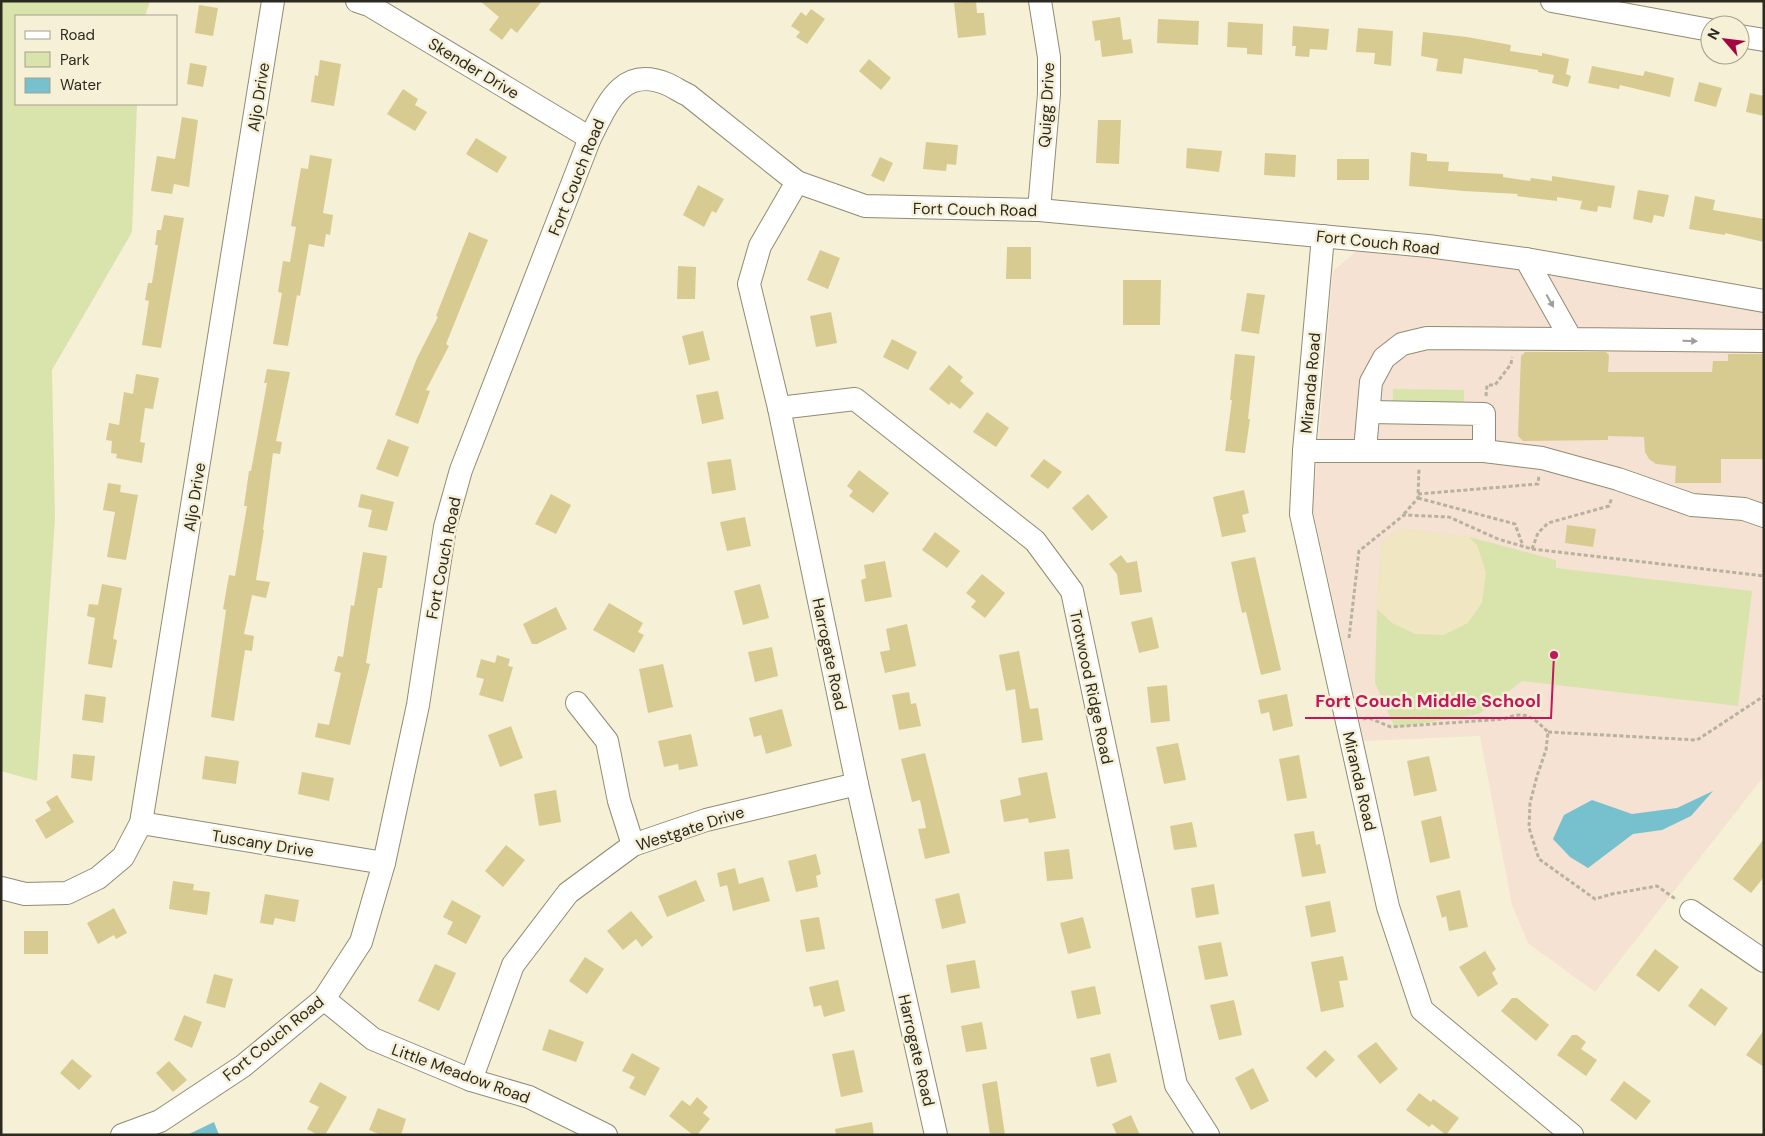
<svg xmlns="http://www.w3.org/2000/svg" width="1765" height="1136" font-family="'DM Sans',sans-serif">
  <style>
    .education { fill: #f5e2d2 }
    .green { fill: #d8e4ab }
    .sand { fill: #f0e6c1 }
    .water { fill: #76c1cd }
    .building { fill: #d8cb91 }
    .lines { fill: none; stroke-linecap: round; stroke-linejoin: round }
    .minor-casing { stroke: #908b73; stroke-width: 24 }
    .path { stroke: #b7b29d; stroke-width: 3; stroke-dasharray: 4 2.5; stroke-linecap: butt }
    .minor { stroke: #fff; stroke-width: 22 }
    .oneway { fill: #a09f9b }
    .labels { text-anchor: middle; stroke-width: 5; stroke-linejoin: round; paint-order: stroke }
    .street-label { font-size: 16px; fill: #2c2a20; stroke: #f6f0d6 }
    .leader { fill: none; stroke: #c2185b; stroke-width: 2 }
    .callout-dot { fill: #c2185b; stroke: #f6f0d6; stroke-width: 2 }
    .callout-label { font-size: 18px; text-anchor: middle; font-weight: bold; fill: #c2185b; stroke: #f6f0d6; stroke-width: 5; stroke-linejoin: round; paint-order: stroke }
  </style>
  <rect width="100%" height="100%" fill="#f6f0d6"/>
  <path class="education" d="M1359,249L1554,274L1764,312V776L1595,992L1528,943L1512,905L1480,736L1364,741L1313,509L1333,271Z"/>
  <g class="green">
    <path d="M1,1H150L145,16H16V104H137L132,232L52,370L55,519L37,781L1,771Z"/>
    <path d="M1393,389L1464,390V420L1393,419Z"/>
    <path d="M1400,529L1469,537L1556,560V568L1752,591L1738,706L1522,681L1479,714L1395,728L1375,683L1377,609L1382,542Z"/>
  </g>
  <path class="sand" d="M1400,529L1469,537L1477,545L1486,572L1482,603L1468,623L1444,635L1415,634L1392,623L1377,609L1382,542Z"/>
  <g class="water">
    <path d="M1713,791L1691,816L1662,830L1633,834L1588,868L1570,857L1553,839L1564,815L1592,800L1632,814L1677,808Z"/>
    <path d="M214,1122L219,1135H187Z"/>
  </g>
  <g class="building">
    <path d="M480,1H542L517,33L511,28L502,40L489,30L499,17Z"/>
    <path d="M976,1L977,13H984L986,35L958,38L954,3Z"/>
    <path d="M199,5L218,8L213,36L195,33Z"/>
    <path d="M811,9L825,19L807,44L796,37L800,32L791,26L801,12L806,16Z"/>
    <path d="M1120,17L1123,40L1131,39L1133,53L1102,57L1100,40L1095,41L1092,21Z"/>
    <path d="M1158,19L1199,21L1198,45L1157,43Z"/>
    <path d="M1228,22L1263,24L1262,55L1247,54V48L1227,47Z"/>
    <path d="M1293,26L1329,29L1327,50L1310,49L1309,57L1295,56L1296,46H1292Z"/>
    <path d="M1358,28L1393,31L1391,66L1374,64L1375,53L1356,52Z"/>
    <path d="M1423,32L1467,37L1511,45L1510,51L1542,56V53L1569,59L1566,74L1571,76L1568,87L1552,83L1554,75L1538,72V70L1464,58L1462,74L1436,71L1438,59L1421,56Z"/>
    <path d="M869,59L891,78L881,90L859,71Z"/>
    <path d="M320,60L341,64L334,106L311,102L315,75L318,76Z"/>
    <path d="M190,63L207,66L203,87L187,84Z"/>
    <path d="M1592,66L1643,76L1645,71L1674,78L1670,97L1620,85L1619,89L1588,83Z"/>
    <path d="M1699,82L1722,88L1716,107L1694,101Z"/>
    <path d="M403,89L418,99L415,105L427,112L415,131L387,114Z"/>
    <path d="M1750,93L1764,96V116L1746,112Z"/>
    <path d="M182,117L198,120L189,187L174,184L172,194L151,191L157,156L175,159Z"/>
    <path d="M1098,120H1121L1119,164L1096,163Z"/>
    <path d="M476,138L507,157L497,173L466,154Z"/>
    <path d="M926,142L958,145L956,165L947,164L946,171L923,169Z"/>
    <path d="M1187,148L1222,151L1219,172L1186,168Z"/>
    <path d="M1411,152L1427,154V161L1449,162L1448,171L1503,174V177L1530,181L1531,178L1552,181V176L1615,186L1611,208L1598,206L1597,212L1580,209L1582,201L1557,197V201L1517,196L1518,194L1464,191L1409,186Z"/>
    <path d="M1265,153L1296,155L1295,177L1264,175Z"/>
    <path d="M310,155L332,159L323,213L333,215L330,235L326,234L324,247L309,244L300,296L297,295L288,346L273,344L282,293L278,292L283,261L290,262L296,227L291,226L301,168L308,169Z"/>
    <path d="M880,157L893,163L884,182L871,176Z"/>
    <rect x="1337" y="159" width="32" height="21"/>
    <path d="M698,185L724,199L716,213L712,211L704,227L683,215Z"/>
    <path d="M1638,190L1669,195L1664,217L1654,215L1652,223L1633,219Z"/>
    <path d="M1695,196L1715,200L1713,210L1764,219V242L1725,233V235L1689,229Z"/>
    <path d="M164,215L184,218L161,348L142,345L149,301L145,300L148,283H152L158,245H155L157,230H161Z"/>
    <path d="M469,232L488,240L446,344L449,346L426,390L430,391L418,424L395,415L417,358L438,317L436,316Z"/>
    <path d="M1007,247H1031V279H1006Z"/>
    <path d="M820,250L840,258L828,289L807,280Z"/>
    <path d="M678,266L696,267L695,299H677Z"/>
    <path d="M1123,280H1161L1160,325H1123Z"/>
    <path d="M1247,293L1265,295L1259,334L1241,331Z"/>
    <path d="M831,312L837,343L816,347L810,316Z"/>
    <path d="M703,331L710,360L689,365L682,336Z"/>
    <path d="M892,339L917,352L908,370L883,357Z"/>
    <path d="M1525,352H1606L1609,355L1608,372H1712L1713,361H1728V354H1764V459H1721V483H1675L1676,466L1656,464L1649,459L1645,452L1644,437L1608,436V440L1523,441L1518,436L1521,356Z"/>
    <path d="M1235,354L1255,356L1248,419H1250L1245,453L1225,451L1232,400H1230Z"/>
    <path d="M949,365L963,377L960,381L974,393L960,409L951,402L949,405L929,389Z"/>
    <path d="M267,369L290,372L276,441L282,442L280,454L273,453L263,530H264L256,580L270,582L266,598L252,595L244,634L254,636L252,651L245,650L234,721L211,717L226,610L223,609L229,575L235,576L247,506H244L249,471H251L267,383H264Z"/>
    <path d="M136,374L159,378L153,409L145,408L140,442L145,443L142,463L116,458L117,454L111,453L112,441L106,440L109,423L119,425L124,392L133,394Z"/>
    <path d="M718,391L724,419L702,424L696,395Z"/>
    <path d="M987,412L1009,428L996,447L973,432Z"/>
    <path d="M388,439L409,447L398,477L376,469Z"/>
    <path d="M731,459L736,490L712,494L707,462Z"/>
    <path d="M1044,459L1062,472L1048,489L1030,476Z"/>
    <path d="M859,470L889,493L873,513L849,496L853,491L847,486Z"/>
    <path d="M108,483L121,485L120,492L138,495L126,560L107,557L115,512L103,510Z"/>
    <path d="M1244,490L1249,513L1242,515L1246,532L1222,537L1213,497Z"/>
    <path d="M361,494L394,502L387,531L368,527L372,510L358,507Z"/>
    <path d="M551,494L571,505L556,534L535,524Z"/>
    <path d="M1088,494L1108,517L1092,531L1072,508Z"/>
    <path d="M745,517L751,546L727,551L720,522Z"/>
    <path d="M1567,525L1596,529L1593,547L1565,543Z"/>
    <path d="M935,532L960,551L947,568L922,550Z"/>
    <path d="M363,552L387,556L382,588H378L366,663L370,664L350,745L315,737L318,723L329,725L341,673L334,671L338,656L343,657L351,605L354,606Z"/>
    <path d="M1121,555L1127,563L1137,561L1142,592L1120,595L1117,574L1109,564Z"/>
    <path d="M1255,557L1281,670L1261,675L1246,612L1242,613L1231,562Z"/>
    <path d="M885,561L892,597L865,602L861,580L866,578L864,565Z"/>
    <path d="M982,574L1005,593L985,618L971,607L976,601L966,593Z"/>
    <path d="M102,584L122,588L113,639L117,640L112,668L88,664L95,618L87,616L89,604L98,605Z"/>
    <path d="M760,584L769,618L743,625L734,591Z"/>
    <path d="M609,603L643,623L638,632L644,635L634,653L593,630Z"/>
    <path d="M556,607L567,629L537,644H532L523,624Z"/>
    <path d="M1152,617L1159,648L1139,653L1131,622Z"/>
    <path d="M907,624L916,666L885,673L880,652L890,650L886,629Z"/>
    <path d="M772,647L778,676L755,682L748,652Z"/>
    <path d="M1019,651L1030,709L1038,708L1043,740L1022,743L1015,689L1006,691L999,655Z"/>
    <path d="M497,655L510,659L508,666L513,667L503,702L479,695L484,679L476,677L481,659L495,663Z"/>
    <path d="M663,664L673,707L648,713L639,669Z"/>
    <path d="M1167,685L1170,721L1151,723L1147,687Z"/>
    <path d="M909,692L911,704L916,703L921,726L899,730L892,695Z"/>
    <path d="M85,694L106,697L103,723L82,720Z"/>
    <path d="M1287,694L1293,726L1273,731L1269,712L1261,714L1258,700Z"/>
    <path d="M782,709L792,746L766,754L761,735L754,737L749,718Z"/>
    <path d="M511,726L523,758L500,767L488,735Z"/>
    <path d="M691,734L698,766L679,770L678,764L664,767L658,741Z"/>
    <path d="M1178,743L1186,780L1164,784L1156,747Z"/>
    <path d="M925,753L950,853L925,859L918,829L926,828L920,800L912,802L901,759Z"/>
    <path d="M73,754L95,756L92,781L71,778Z"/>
    <path d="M1299,755L1307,798L1287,801L1279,759Z"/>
    <path d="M205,756L239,761L236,784L202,779Z"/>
    <path d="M1429,756L1437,791L1414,796L1407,761Z"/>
    <path d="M302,772L334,778L329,801L298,794Z"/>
    <path d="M1047,772L1056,818L1029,823L1028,818L1004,822L1000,800L1021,795L1018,778Z"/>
    <path d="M556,790L561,822L539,826L534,794Z"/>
    <path d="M57,795L74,822L46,839L35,820L51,810L46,802Z"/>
    <path d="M1441,816L1450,858L1430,863L1421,821Z"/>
    <path d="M1192,822L1197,847L1174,850L1170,826Z"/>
    <path d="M1314,831L1316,845L1320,844L1326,873L1302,877L1294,834Z"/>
    <path d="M1764,839V877L1751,893L1733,879Z"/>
    <path d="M506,845L525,860L503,887L485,871Z"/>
    <path d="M1069,849L1073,879L1047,881L1044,852Z"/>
    <path d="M816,854L821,874L816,876L818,887L796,892L788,861Z"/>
    <path d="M735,868L739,884L763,877L770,901L733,911L727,885L720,887L717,873Z"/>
    <path d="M696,880L705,901L667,917L658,896Z"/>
    <path d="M173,881L194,884L193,890L210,892L207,915L169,909Z"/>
    <path d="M1214,884L1219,914L1196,918L1191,888Z"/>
    <path d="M1460,890L1468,927L1449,931L1446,916L1442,918L1436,896Z"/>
    <path d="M959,893L966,923L942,929L935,899Z"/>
    <path d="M265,894L299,900L295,922L275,918L273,925L260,923Z"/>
    <path d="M452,900L481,916L466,944L447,934L453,922L443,917Z"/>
    <path d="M1330,901L1336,932L1311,937L1305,906Z"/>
    <path d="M114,908L127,933L116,939L114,935L98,944L87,923Z"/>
    <path d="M631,911L653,937L642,947L636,939L623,950L607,931Z"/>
    <path d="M819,917L825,949L806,952L800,920Z"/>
    <path d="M1083,917L1091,948L1068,954L1060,923Z"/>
    <rect x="24" y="931" width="24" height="23"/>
    <path d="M1221,942L1228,976L1205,980L1198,946Z"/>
    <path d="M1655,949L1679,967L1659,992L1636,975Z"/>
    <path d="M1485,951L1496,969L1492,973L1498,984L1478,997L1459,967Z"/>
    <path d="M1343,956L1348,980L1339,981L1344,1007L1321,1012L1311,962Z"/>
    <path d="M585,957L604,969L587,994L569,981Z"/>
    <path d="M975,960L980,988L951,993L946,965Z"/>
    <path d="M435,964L456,973L439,1011L418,1001Z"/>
    <path d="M214,974L233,979L225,1008L206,1003Z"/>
    <path d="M838,980L845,1011L824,1017L821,1005L814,1007L809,987Z"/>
    <path d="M1095,986L1101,1014L1077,1019L1071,991Z"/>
    <path d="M1701,988L1728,1008L1715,1026L1688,1006Z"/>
    <path d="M1512,998H1517L1549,1025L1536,1041L1501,1011Z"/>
    <path d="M1234,1000L1242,1035L1219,1040L1210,1005Z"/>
    <path d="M184,1015L202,1022L192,1048L174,1040Z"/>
    <path d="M982,1022L987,1049L966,1052L961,1026Z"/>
    <path d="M549,1029L584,1042L576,1062L542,1050Z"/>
    <path d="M1764,1030V1067L1746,1055Z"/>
    <path d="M1572,1035H1577L1586,1042L1581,1049L1597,1060L1586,1076L1557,1055Z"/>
    <path d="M1376,1042L1398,1069L1380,1084L1357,1056Z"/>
    <path d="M854,1050L863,1092L841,1097L832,1054Z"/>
    <path d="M1325,1050L1335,1060L1316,1078L1306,1068Z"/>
    <path d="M632,1053L660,1068L645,1096L629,1088L635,1077L622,1071Z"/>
    <path d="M1110,1053L1117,1082L1097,1087L1090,1058Z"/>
    <path d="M72,1059L92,1076L79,1090L60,1073Z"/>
    <path d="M169,1061L187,1080L173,1092L156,1073Z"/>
    <path d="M1253,1068L1269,1101L1251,1110L1235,1078Z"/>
    <path d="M997,1081L1005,1135H990L982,1084Z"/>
    <path d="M1624,1081L1651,1101L1636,1120L1610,1100Z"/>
    <path d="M320,1082L347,1097L325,1135H318L307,1129L319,1107L309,1102Z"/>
    <path d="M1419,1093L1431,1102L1433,1099L1459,1118L1446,1135L1432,1124L1429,1127L1406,1110Z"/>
    <path d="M697,1097L708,1107L703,1113L710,1119L697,1135H693L669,1116L682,1100L690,1106Z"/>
    <path d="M378,1108L406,1119L401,1135H381L369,1130Z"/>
    <path d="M1131,1115L1140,1135H1117L1112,1124Z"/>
    <path d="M872,1122L874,1135H836L835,1129Z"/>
  </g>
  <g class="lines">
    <defs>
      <g id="minor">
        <path d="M357,1L369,5L590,138"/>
        <path d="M1552,1L1710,30"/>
        <path d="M1740,36L1764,40"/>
        <path d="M797,182L760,246L749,284L779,408L857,784L936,1135"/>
        <path d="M1039,210L1049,94V57L1040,1"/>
        <path d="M1323,236L1304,451L1301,514L1388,907L1422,1010L1572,1135"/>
        <path d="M1526,259L1571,339L1764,341"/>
        <path d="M779,408L855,399L1035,541L1072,591L1176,1085L1208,1135"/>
        <path d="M1369,412L1484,414V451"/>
        <path d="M1365,450L1371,382L1384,358L1402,344L1427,338L1571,339"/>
        <path d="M1304,451H1484L1542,458L1618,479L1692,505L1744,509L1764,516"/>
        <path d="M577,703L607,741L619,801L633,845"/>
        <path d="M141,823L384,863"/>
        <path d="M1,888L25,894L67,893L98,878L123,857L141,823L273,1"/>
        <path d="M1691,911L1764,961"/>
        <path d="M324,999L373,1039L471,1080L529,1097L606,1135"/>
        <path d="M471,1080L513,965L568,893L633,845L706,820L857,784"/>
        <path d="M122,1135L160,1121L243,1066L324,999L361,942L384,863L418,705L445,527L461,470L590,138C607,105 621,65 667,84C674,87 681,92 688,95L797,182L865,206L1039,210L1428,246L1526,259L1764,301"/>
      </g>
    </defs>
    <use href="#minor" class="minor-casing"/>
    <g class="path">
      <path d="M1486,396L1487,385H1495L1511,364L1512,357"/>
      <path d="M1418,494L1538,484L1539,475"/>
      <path d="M1418,498L1515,524L1523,546"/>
      <path d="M1404,514L1418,498L1419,468"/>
      <path d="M1532,549L1538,533L1548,523L1609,506L1612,497"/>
      <path d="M1349,638L1359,551L1404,515L1449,517L1498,539L1532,549L1764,576"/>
      <path d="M1363,719L1369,718L1391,727L1504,719C1525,710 1533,717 1548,732L1546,750L1537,776L1530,803L1529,828L1539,859L1595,899L1612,894L1657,886L1677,900"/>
      <path d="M1548,732L1697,740L1764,696"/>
    </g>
    <use href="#minor" class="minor"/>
  </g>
  <defs><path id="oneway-solid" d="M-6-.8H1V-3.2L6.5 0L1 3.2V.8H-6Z" transform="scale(1.25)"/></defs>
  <g class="oneway">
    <use href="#oneway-solid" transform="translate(1550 301) rotate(61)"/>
    <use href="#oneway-solid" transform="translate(1690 341) rotate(1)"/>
  </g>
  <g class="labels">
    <g class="street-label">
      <text transform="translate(474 68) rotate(31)" y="6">Skender Drive</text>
      <text transform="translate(258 97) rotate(-81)" y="6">Aljo Drive</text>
      <text transform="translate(1046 105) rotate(-87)" y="6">Quigg Drive</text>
      <text transform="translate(576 177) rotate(-68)" y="6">Fort Couch Road</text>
      <text transform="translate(975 209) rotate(1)" y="6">Fort Couch Road</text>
      <text transform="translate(1378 242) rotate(6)" y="6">Fort Couch Road</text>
      <text transform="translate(1310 383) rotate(-85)" y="6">Miranda Road</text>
      <text transform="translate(194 497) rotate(-81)" y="6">Aljo Drive</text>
      <text transform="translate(443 558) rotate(-79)" y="6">Fort Couch Road</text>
      <text transform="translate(830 654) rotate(78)" y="6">Harrogate Road</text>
      <text transform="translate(1092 687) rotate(78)" y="6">Trotwood Ridge Road</text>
      <text transform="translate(1360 781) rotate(77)" y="6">Miranda Road</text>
      <text transform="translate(690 828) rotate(-18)" y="6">Westgate Drive</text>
      <text transform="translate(263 843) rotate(9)" y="6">Tuscany Drive</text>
      <text transform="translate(273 1038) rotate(-39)" y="6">Fort Couch Road</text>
      <text transform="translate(917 1050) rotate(77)" y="6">Harrogate Road</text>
      <text transform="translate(461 1073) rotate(20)" y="6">Little Meadow Road</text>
    </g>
  </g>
  <path class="leader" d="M1554 655L1551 718H1305"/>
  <circle class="callout-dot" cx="1554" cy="655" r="5"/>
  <g class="callout-label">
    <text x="1428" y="707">Fort Couch Middle School</text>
  </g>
  <rect width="1765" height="1136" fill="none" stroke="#2c2a20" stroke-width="5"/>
  <rect x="15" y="15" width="162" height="90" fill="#f6f0d6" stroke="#a5a18d"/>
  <rect x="25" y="31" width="25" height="8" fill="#ffffff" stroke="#a5a18d"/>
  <text x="60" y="40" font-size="15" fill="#2c2a20">Road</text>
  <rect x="25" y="52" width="25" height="15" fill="#d8e4ab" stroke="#a5a18d"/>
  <text x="60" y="65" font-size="15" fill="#2c2a20">Park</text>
  <rect x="25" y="78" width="25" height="15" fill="#76c1cd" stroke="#a5a18d"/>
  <text x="60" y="90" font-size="15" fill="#2c2a20">Water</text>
  <g transform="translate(1725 40) rotate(298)"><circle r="24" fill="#f6f0d6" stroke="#a5a18d"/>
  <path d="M0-4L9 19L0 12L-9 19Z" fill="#a10542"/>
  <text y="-8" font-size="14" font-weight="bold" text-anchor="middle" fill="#2c2a20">N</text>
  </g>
</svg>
